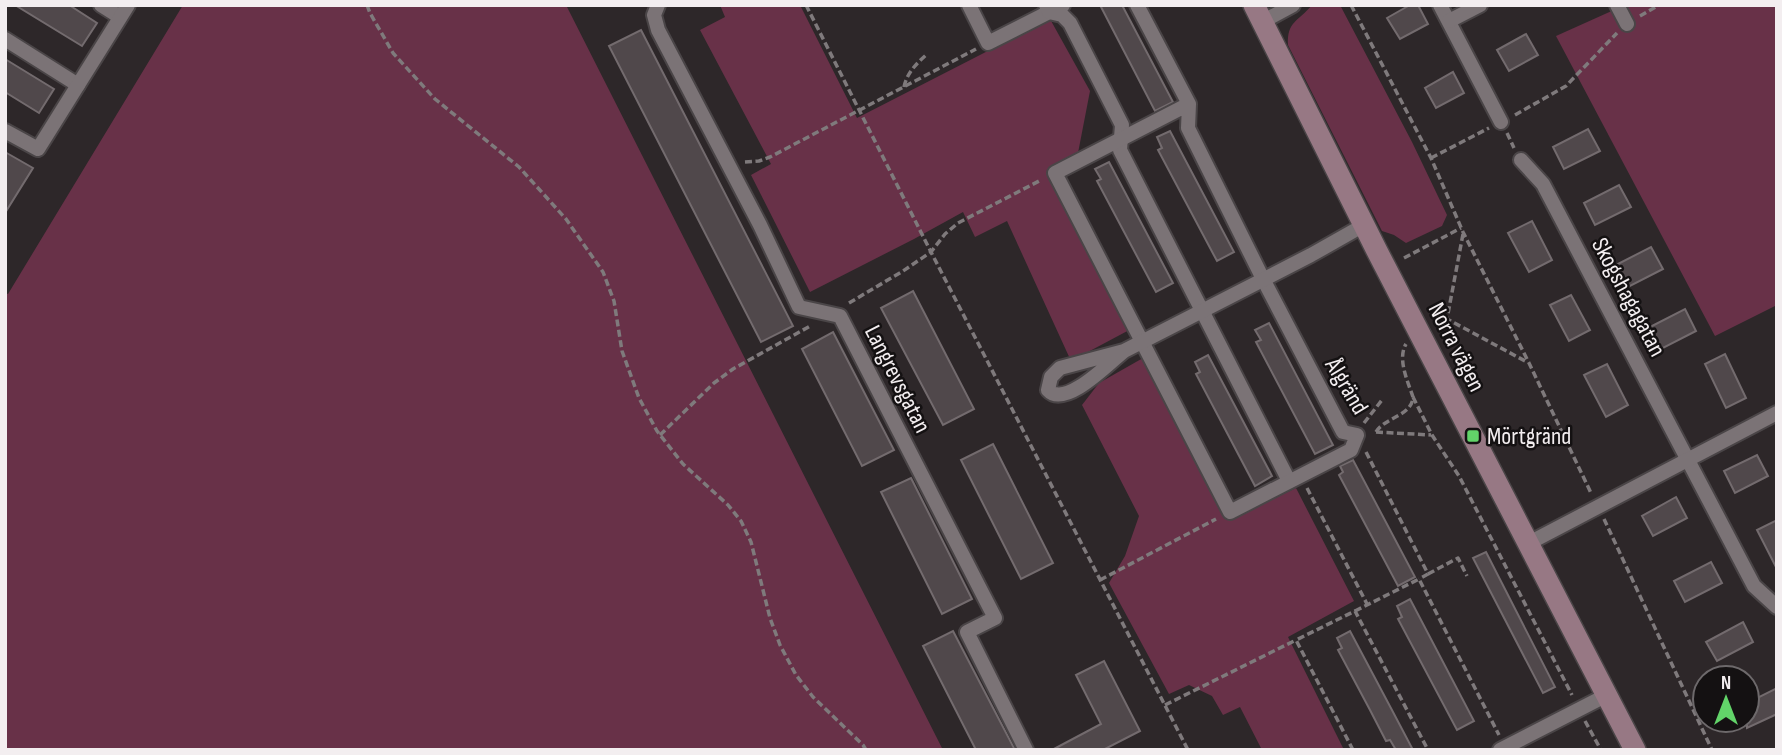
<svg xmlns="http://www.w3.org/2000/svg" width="1782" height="755" font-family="'Sofia Sans Condensed',sans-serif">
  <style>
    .green { fill: #683148 }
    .building { fill: #50484b; stroke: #736b6e; stroke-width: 2 }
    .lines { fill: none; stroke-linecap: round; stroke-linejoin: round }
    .street-casing { stroke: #4a4547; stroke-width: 18 }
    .secondary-casing { stroke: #4a4547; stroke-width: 24 }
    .path { stroke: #7f7a7c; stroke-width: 3.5; stroke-dasharray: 7 3.5; stroke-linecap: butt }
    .street { stroke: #7b7376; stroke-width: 14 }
    .secondary { stroke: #977884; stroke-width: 21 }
    .poi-dot { fill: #62d469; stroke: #141112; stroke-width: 2.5 }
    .labels { text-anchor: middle; stroke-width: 5; stroke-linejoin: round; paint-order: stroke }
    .street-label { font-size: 24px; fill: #f3eef0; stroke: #141112 }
    .poi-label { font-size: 24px; fill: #f3eef0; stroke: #141112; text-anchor: start }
  </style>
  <rect width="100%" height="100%" fill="#2d2729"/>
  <g class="green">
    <path d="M183,5H566L943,750H5V293L8,294Z"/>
    <path d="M720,5H800L857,118L1050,19L1090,91L1078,153L1050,168L1133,328L1071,361L1007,221L975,237L963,212L914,239L810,292L751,175L771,164L700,30L725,17Z"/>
    <path d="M1312,5H1340L1412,142L1447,215L1442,226L1406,243L1394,235L1382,231L1288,45C1287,21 1298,22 1312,5Z"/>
    <path d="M1625,5H1777V305L1715,336L1556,36Z"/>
    <path d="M1143,358L1229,520L1296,488L1354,601L1288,637L1344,750H1262L1240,707L1223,715L1212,696L1189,685L1169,694L1109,583L1125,556L1139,516L1082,405L1099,383Z"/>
  </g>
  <g class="building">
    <path d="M15,5H69L97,23L82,46Z"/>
    <path d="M1100,5H1122L1173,102L1155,111Z"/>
    <path d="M1410,5H1418L1428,24L1400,39L1387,18Z"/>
    <path d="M641,30L793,326L761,342L609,46Z"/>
    <path d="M1526,34L1538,55L1509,71L1497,50Z"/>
    <path d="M5,59L54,89L39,113L5,92Z"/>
    <path d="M1453,72L1464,93L1436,108L1425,88Z"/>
    <path d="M1588,129L1600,151L1564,169L1553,147Z"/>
    <path d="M1170,131L1234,252L1217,261L1158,150L1162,148L1157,137Z"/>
    <path d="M5,152L33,168L5,213Z"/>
    <path d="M1109,162L1173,283L1156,292L1097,181L1101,179L1095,169Z"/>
    <path d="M1619,185L1631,207L1595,225L1584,203Z"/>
    <path d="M1532,221L1552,260L1529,272L1508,233Z"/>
    <path d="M1651,247L1663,269L1628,287L1616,265Z"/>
    <path d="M913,291L974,409L943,425L881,308Z"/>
    <path d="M1571,295L1590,330L1569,341L1550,305Z"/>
    <path d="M1685,309L1696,331L1661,349L1650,327Z"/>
    <path d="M1269,323L1333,445L1315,454L1256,342L1261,340L1255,330Z"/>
    <path d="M833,332L894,450L862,466L802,349Z"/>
    <path d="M1725,354L1746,398L1726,408L1705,364Z"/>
    <path d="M1208,355L1272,476L1255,486L1196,374L1200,372L1195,362Z"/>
    <path d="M1607,364L1628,405L1606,417L1584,375Z"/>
    <path d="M993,444L1053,563L1021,579L961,460Z"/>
    <path d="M1757,455L1768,476L1735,493L1724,471Z"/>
    <path d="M1353,460L1415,577L1398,586L1339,475L1343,472L1340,466Z"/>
    <path d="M911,478L972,599L942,614L881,492Z"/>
    <path d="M1676,497L1687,518L1653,536L1642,516Z"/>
    <path d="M1777,520V569L1757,530Z"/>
    <path d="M1486,552L1555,687L1543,693L1473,558Z"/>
    <path d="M1711,562L1722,583L1685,602L1674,581Z"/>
    <path d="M1410,599L1474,721L1457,730L1398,619L1402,617L1397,606Z"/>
    <path d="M1743,622L1753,642L1717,661L1706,642Z"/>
    <path d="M953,631L1015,750H976L923,646Z"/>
    <path d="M1350,631L1393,712L1413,750H1396L1390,740L1386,741L1370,710L1338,650L1342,648L1337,638Z"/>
    <path d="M1104,661L1140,731L1103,750H1052L1101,724L1076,675Z"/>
    <path d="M1777,688V714L1747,728V703Z"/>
  </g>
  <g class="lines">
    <defs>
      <g id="street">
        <path d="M101,5L120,17"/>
        <path d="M658,5L654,15L658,30L760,225L799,307L840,316L995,618L967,632L1026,750"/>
        <path d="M969,5L988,43L1063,5"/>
        <path d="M1046,5L1049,12L1062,15L1070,23L1122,125L1120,150L1289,481"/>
        <path d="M1137,5L1189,104L1188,128L1263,279L1343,432L1357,435L1351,450L1230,512L1055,173L1189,104"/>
        <path d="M1440,5L1501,122"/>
        <path d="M1617,5L1627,24"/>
        <path d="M1449,21L1480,5"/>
        <path d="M1262,22L1293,5"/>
        <path d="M5,39L78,85"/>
        <path d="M5,131L38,149L128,5"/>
        <path d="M1521,160L1543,184L1754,586L1777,607"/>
        <path d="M1124,351C1109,363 1065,409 1048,390L1051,377L1060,368L1124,351L1311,255L1364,225"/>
        <path d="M1529,543L1777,413"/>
        <path d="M1500,750L1607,695"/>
      </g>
      <path id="secondary" d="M1254,5L1377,251L1635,750"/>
    </defs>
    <use href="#street" class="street-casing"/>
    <use href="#secondary" class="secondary-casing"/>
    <g class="path">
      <path d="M367,5L370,13L393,53L435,99L519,167L566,219L603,272L614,301L622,351L639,398L657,431L683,464L728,505L741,521L751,542L770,618L780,645L796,675L813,697L863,745L866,750"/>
      <path d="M806,5L931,252L1188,750"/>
      <path d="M1351,5L1431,158L1463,232L1529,363L1591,493"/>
      <path d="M1640,16L1659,5"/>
      <path d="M904,87C907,73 916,64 926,55"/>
      <path d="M1515,115L1566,86L1617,33"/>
      <path d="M1507,133L1514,148"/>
      <path d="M1431,158L1489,128"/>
      <path d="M745,162L759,161L770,157L976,49"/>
      <path d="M1463,234L1447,319L1527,362"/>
      <path d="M1404,258L1461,228"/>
      <path d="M849,303L903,271L931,252L945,234L958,223L1041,180"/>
      <path d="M1413,397L1432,435L1459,476L1572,695"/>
      <path d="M1364,423L1382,400"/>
      <path d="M1376,432C1385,417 1412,416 1413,397C1408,382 1397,359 1406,344"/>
      <path d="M1376,432L1431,435"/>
      <path d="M660,435L714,383L733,369L812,325"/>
      <path d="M1366,452L1428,574L1419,579"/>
      <path d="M1307,488L1367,604"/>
      <path d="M1604,519L1712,750"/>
      <path d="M1428,574L1458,558L1467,576"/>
      <path d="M1100,580L1216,519"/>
      <path d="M1355,611L1419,579L1499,735"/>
      <path d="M1165,705L1296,640"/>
      <path d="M1585,721L1601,750"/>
      <path d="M1353,750L1296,640L1355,611L1428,750"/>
    </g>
    <use href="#street" class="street"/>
    <use href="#secondary" class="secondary"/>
  </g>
  <rect class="poi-dot" x="1466" y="429" width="14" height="14" rx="3.5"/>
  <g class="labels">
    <g class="street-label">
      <text transform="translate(1629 297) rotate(62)" y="8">Skogshagagatan</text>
      <text transform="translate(1457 347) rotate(63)" y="8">Norra vägen</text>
      <text transform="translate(898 379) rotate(63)" y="8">Langrevsgatan</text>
      <text transform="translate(1347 386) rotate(59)" y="8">Ålgränd</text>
    </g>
    <g class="poi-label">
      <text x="1487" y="444">Mörtgränd</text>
    </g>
  </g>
  <rect width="1782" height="755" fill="none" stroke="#f3eef0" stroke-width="14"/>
  <g transform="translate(1726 699)"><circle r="33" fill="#141112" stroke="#6d696b" stroke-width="2"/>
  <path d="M0-5L12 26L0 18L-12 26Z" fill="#62d469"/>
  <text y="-10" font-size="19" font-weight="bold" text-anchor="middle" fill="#f3eef0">N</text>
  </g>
</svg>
